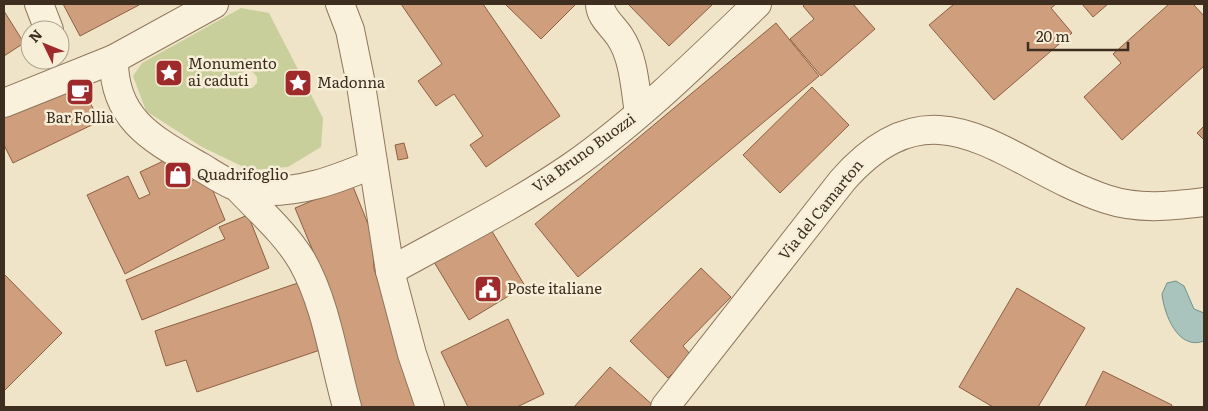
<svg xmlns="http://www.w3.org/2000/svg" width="1208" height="411" font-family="Literata,serif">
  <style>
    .green { fill: #c9cf9b; fill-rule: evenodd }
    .water { fill: #a9c4bc; stroke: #6f938a }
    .building { fill: #cf9f7d; stroke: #8d5f41 }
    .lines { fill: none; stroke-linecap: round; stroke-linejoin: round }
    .minor-casing { stroke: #8d765c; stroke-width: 30 }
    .tertiary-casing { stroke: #8d765c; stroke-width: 30 }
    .minor { stroke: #faf1dc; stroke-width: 28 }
    .tertiary { stroke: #faf1dc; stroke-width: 28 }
    .labels { text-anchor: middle; stroke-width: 5; stroke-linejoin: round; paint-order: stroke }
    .poi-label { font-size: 15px; fill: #3d2e20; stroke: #f7eed8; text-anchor: start }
    .street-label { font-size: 15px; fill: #3d2e20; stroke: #f7eed8 }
  </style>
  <rect width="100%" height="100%" fill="#f0e4c8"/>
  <path class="green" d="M241,8L269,13L323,118L321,147L288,167L250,170L202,147L146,111L133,76L142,63ZM251,70L257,77V83L252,88H244L240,84L238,78L244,71Z"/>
  <path class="water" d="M1176,281L1184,286L1194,309L1204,313V341C1178,351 1164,314 1162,294L1167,283Z"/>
  <g class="building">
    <path d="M63,4H139V5L80,36Z"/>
    <path d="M401,4H483L560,116L486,167L470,145L483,136L454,94L436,106L418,81L442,64Z"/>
    <path d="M505,4H576L541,39Z"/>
    <path d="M628,4H713L669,46Z"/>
    <path d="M805,4H853L875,29L821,76L790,39L814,19L803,6Z"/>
    <path d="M954,4H1056L1051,8L1072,33L994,100L929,25Z"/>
    <path d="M1082,4H1108L1093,17Z"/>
    <path d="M1169,4H1193L1204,16V66L1122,140L1084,97L1121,63L1113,54Z"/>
    <path d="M4,11L24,43L4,56Z"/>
    <path d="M776,23L819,76L578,277L535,224Z"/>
    <path d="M76,77L100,121L13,163L4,145V109Z"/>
    <path d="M812,87L849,125L780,193L743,155Z"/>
    <path d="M1204,126V140L1197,133Z"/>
    <path d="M404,143L408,158L398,160L395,145Z"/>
    <path d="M174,156L187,183L206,174L225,220L125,274L87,195L128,176L139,199L150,194L140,172Z"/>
    <path d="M352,184L372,234L374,269L423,407H358L323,275L295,208Z"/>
    <path d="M248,215L269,268L142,320L126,280L225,239L219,227Z"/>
    <path d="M490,228L525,286L469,320L434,262Z"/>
    <path d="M701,268L731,297L683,346L691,355L668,378L630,341Z"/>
    <path d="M4,274L62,333L4,391Z"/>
    <path d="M301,282L323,349L197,392L186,360L166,366L155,331Z"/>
    <path d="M1017,288L1085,328L1038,407H993L959,387Z"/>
    <path d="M508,319L544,394L517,407H468L441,352Z"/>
    <path d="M610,367L655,407H574Z"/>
    <path d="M1103,371L1172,405L1171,407H1085Z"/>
  </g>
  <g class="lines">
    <defs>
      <g id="minor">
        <path d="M39,4L49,30"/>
        <path d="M214,4L114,59C113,120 154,140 201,167C221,179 235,190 259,191C301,193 335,180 373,164"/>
        <path d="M340,4L350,30L360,79L390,271C451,237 514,206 571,167C638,120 698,61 757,4"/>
        <path d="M600,4C600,17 613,26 620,37C634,58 635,88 639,113"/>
        <path d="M4,103L114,59"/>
        <path d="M239,189C261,212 286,234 302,261C326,303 334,361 347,407"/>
        <path d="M665,407L842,181C937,72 1006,166 1106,199C1139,210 1171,206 1204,202"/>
      </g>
      <path id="tertiary" d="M390,271L412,354L430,407"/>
    </defs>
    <use href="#minor" class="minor-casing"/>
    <use href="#tertiary" class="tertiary-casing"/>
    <use href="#minor" class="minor"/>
    <use href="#tertiary" class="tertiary"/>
  </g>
  <defs>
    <symbol id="sight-square" viewBox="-11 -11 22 22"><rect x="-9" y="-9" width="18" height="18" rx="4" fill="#9e2a2b" stroke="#f7eed8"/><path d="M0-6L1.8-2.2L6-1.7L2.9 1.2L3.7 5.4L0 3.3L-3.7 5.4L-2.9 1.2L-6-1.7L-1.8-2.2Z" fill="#fff"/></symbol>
    <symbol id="cafe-square" viewBox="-11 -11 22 22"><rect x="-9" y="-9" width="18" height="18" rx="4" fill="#9e2a2b" stroke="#f7eed8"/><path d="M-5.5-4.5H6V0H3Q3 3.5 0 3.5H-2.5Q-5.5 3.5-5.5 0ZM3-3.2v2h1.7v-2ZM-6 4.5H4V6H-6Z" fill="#fff"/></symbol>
    <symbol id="shop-square" viewBox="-11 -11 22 22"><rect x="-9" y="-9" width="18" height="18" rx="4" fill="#9e2a2b" stroke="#f7eed8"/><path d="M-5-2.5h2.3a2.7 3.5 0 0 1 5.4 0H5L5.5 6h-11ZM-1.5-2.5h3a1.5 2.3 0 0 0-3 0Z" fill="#fff"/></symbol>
    <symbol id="civic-square" viewBox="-11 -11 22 22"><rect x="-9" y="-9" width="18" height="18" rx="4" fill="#9e2a2b" stroke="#f7eed8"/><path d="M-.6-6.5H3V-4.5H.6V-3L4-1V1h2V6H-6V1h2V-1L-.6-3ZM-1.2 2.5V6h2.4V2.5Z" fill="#fff"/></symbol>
  </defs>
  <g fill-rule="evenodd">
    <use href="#sight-square" x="153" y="57" width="32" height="32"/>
    <use href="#sight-square" x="282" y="67" width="32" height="32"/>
    <use href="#cafe-square" x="64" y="76" width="32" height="32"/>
    <use href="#shop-square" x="162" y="159" width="32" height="32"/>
    <use href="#civic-square" x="472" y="273" width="32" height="32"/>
  </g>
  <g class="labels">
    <g class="poi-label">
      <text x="188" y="69">Monumento<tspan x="188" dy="17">ai caduti</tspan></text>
      <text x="317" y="88">Madonna</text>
      <text x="80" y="123" text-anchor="middle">Bar Follia</text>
      <text x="197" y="180">Quadrifoglio</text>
      <text x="507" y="294">Poste italiane</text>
    </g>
    <g class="street-label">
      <text transform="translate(584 153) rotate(-36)" y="5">Via Bruno Buozzi</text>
      <text transform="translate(821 210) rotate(-51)" y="5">Via del Camarton</text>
    </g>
  </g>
  <rect width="1208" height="411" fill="none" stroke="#3d2e20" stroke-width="10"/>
  <g transform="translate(45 45) rotate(313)"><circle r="24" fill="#f7eed8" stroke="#ada18e"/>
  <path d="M0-4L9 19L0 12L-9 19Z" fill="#9e2a2b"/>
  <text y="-8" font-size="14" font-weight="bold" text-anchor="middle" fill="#3d2e20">N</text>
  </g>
  <path d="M1028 42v8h100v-8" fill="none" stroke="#3d2e20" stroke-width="2.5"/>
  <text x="1036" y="42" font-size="15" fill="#3d2e20" stroke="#f7eed8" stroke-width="4" paint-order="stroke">20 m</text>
</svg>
